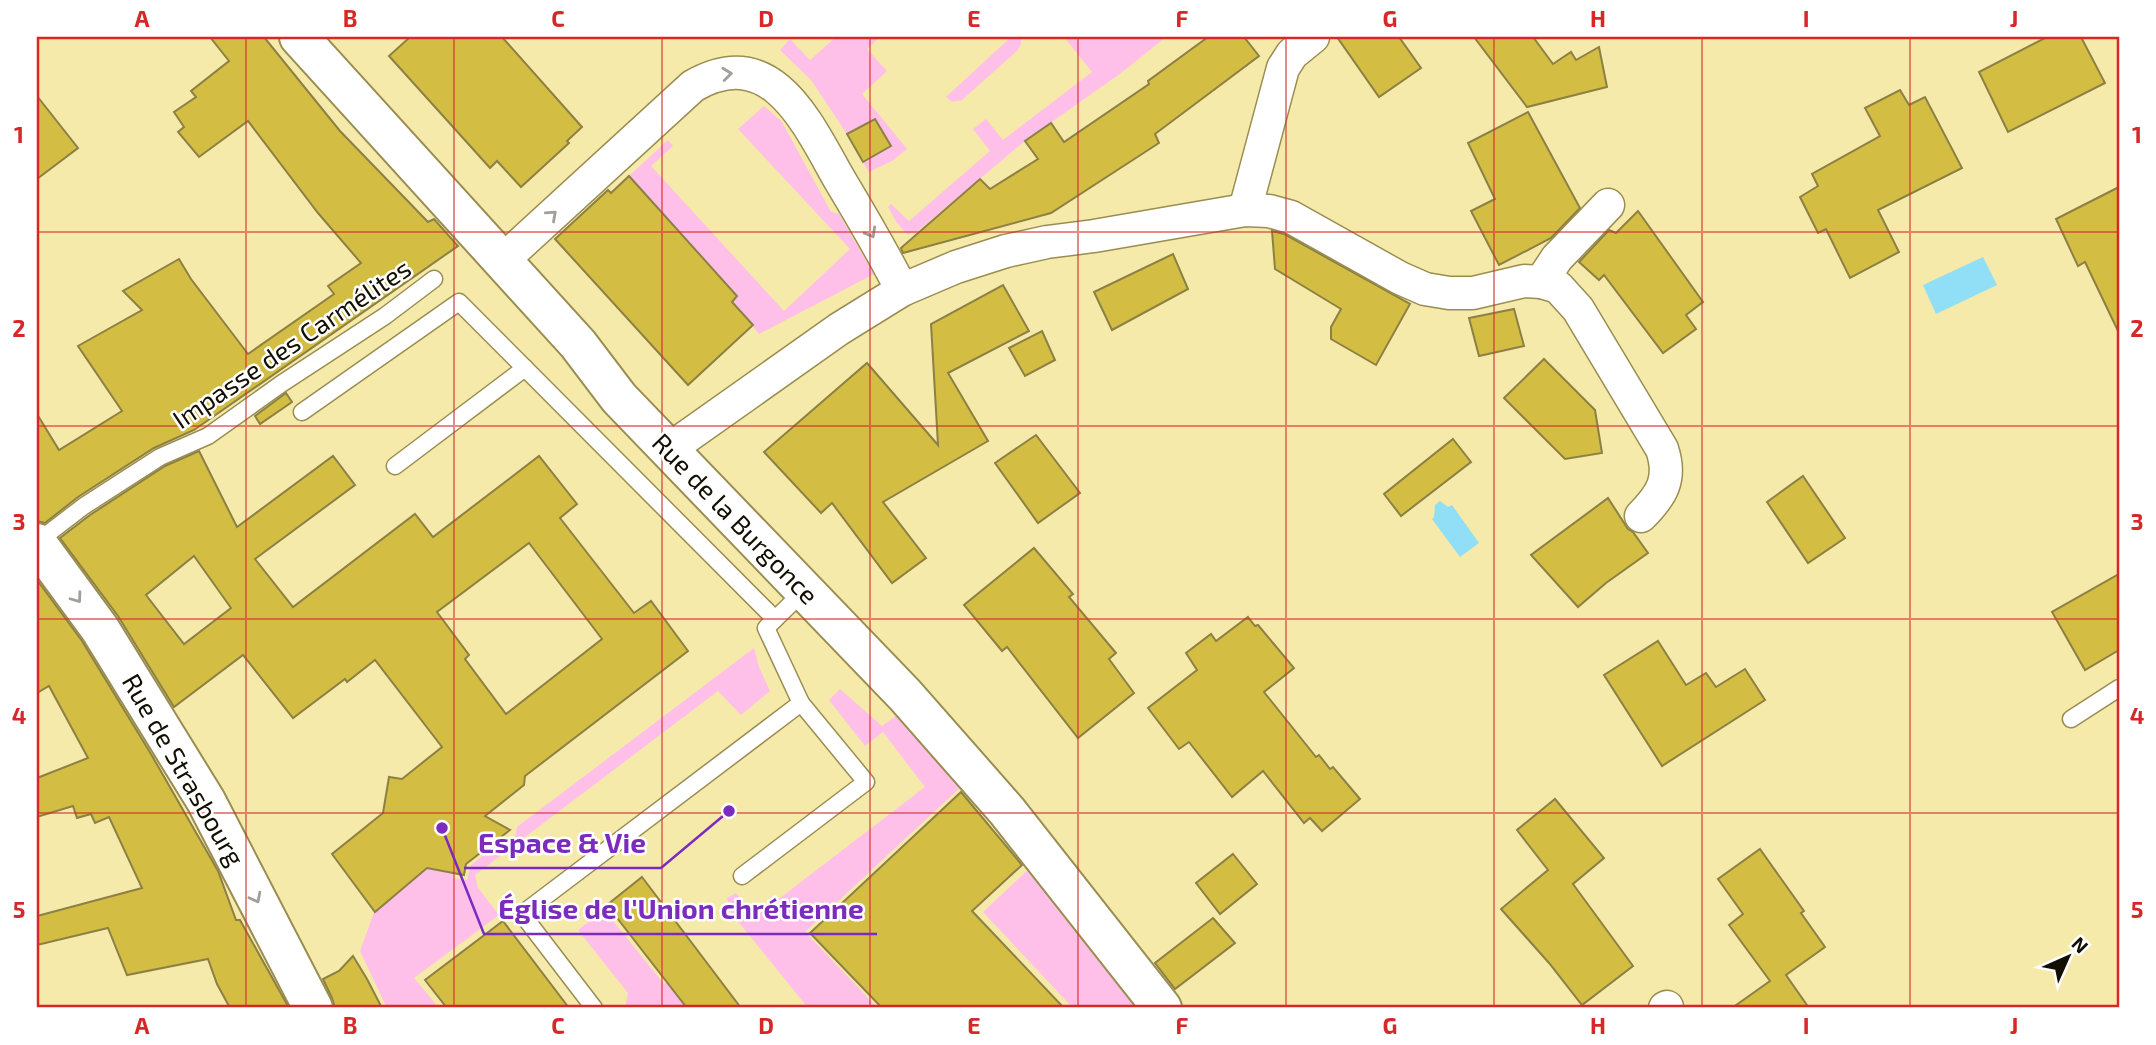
<svg xmlns="http://www.w3.org/2000/svg" width="2156" height="1045" font-family="'Exo 2',sans-serif">
  <style>
    .green { fill: #febfe9 }
    .water { fill: #90dff6 }
    .building { fill: #d3bd43; stroke: #8c8044; stroke-width: 2; fill-rule: evenodd }
    .lines { fill: none; stroke-linecap: round; stroke-linejoin: round }
    .service-casing { stroke: #998d51; stroke-width: 19 }
    .minor-casing { stroke: #998d51; stroke-width: 35 }
    .tertiary-casing { stroke: #998d51; stroke-width: 42 }
    .service { stroke: #fff; stroke-width: 16 }
    .minor { stroke: #fff; stroke-width: 32 }
    .tertiary { stroke: #fff; stroke-width: 38 }
    .oneway { stroke: #a09f99 }
    .grid { fill: none; stroke: #d62828; stroke-width: 2; stroke-opacity: 0.55 }
    .labels { text-anchor: middle; stroke-width: 5; stroke-linejoin: round; paint-order: stroke }
    .street-label { font-size: 26px; fill: #120e00; stroke: #fff }
    .leader { fill: none; stroke: #7b2cbf; stroke-width: 2.5 }
    .callout-dot { fill: #7b2cbf; stroke: #fff; stroke-width: 2.5 }
    .callout-label { font-size: 28px; text-anchor: middle; font-weight: bold; fill: #7b2cbf; stroke: #fff; stroke-width: 5; stroke-linejoin: round; paint-order: stroke }
    .neatline { fill: none; stroke: #d62828; stroke-width: 2.5 }
    .grid-label { font-size: 23px; text-anchor: middle; font-weight: bold; fill: #d62828 }
  </style>
  <rect width="100%" height="100%" fill="#f6eaaa"/>
  <g class="green">
    <path d="M836,37H880L867,49L887,71L862,94L907,149L892,161L869,172L863,162L891,146L875,119L847,134L811,80L780,50L790,39L810,60Z"/>
    <path d="M1011,37H1021V44L1017,51L962,100L952,102L946,97Z"/>
    <path d="M1064,37H1166L1121,73L1025,141L914,234L912,232L908,235L897,223L888,207L891,204L909,221L990,151L973,129L986,119L1003,140L1092,72Z"/>
    <path d="M764,106L782,122L831,212L839,214L874,274L759,334L732,302L737,295L629,176L668,140L673,146L651,166L784,311L850,249L738,129Z"/>
    <path d="M754,648L759,667L770,691L741,715L718,691L475,875L478,888L499,915L414,978L439,1008H387L360,951L376,907L445,854L455,864L453,878L467,880L471,865L506,838L515,837L517,827Z"/>
    <path d="M840,689L882,726L897,715L964,784L805,932L878,1008H808L732,914L727,898L736,893L755,917L925,787L883,732L865,746L829,700Z"/>
    <path d="M1031,867L1144,1008H1073L983,912Z"/>
    <path d="M604,910L664,984L700,956L721,983L689,1008H625L628,993L578,930Z"/>
  </g>
  <g class="water">
    <path d="M1983,257L1997,285L1936,314L1923,285Z"/>
    <path d="M1440,501L1448,507L1452,505L1479,543L1460,557L1432,519L1434,517L1435,505Z"/>
  </g>
  <g class="building">
    <path d="M210,37H264L340,131L428,222L434,219L458,246L194,430L154,448L78,497L45,523L37,521V414L59,450L122,411L78,346L142,310L123,291L179,259L191,279L248,354L334,294L328,286L361,263L318,213L248,121L199,157L178,132L184,127L174,112L196,97L191,91L229,61Z"/>
    <path d="M410,37H502L582,127L567,141L569,143L521,187L497,161L490,168L389,56Z"/>
    <path d="M1208,37H1244L1259,56L1155,134L1159,143L1051,213L903,253L901,248L980,179L990,189L1038,159L1025,141L1051,123L1064,142L1149,84L1148,81Z"/>
    <path d="M1337,37H1399L1421,68L1379,97Z"/>
    <path d="M1474,37H1533L1553,64L1571,52L1576,60L1599,47L1607,87L1527,107Z"/>
    <path d="M2047,37H2081L2105,83L2008,132L1979,72Z"/>
    <path d="M1900,90L1909,105L1925,97L1962,168L1878,210L1899,252L1850,278L1826,229L1818,233L1800,197L1818,186L1812,174L1880,136L1865,108Z"/>
    <path d="M37,96L78,148L37,179Z"/>
    <path d="M1528,112L1580,208L1551,238L1499,265L1471,211L1495,199L1468,143Z"/>
    <path d="M875,119L891,146L863,162L847,134Z"/>
    <path d="M629,176L737,296L732,302L753,325L688,385L555,239L608,190L611,193Z"/>
    <path d="M2119,187V333L2085,262L2078,266L2056,219Z"/>
    <path d="M1638,211L1703,302L1686,315L1696,329L1663,353L1604,275L1599,280L1579,262L1609,230L1616,233Z"/>
    <path d="M1272,231L1284,234L1410,304L1376,365L1331,339V327L1341,309L1275,269Z"/>
    <path d="M1173,254L1188,289L1112,330L1094,292Z"/>
    <path d="M1003,285L1029,331L948,373L988,441L883,502L926,558L892,583L832,503L821,513L764,452L867,363L938,445L931,324Z"/>
    <path d="M1514,309L1524,346L1479,356L1469,318Z"/>
    <path d="M1042,331L1055,360L1025,376L1009,348Z"/>
    <path d="M1544,359L1595,410L1602,453L1565,459L1504,398Z"/>
    <path d="M286,393L292,402L260,424L255,416Z"/>
    <path d="M1036,435L1080,493L1038,523L995,463Z"/>
    <path d="M1453,439L1471,462L1401,516L1384,494Z"/>
    <path d="M199,451L237,527L333,456L355,485L255,559L293,607L415,514L433,537L539,456L577,504L560,518L634,613L651,601L688,651L525,776L524,785L485,816L510,830L466,864L464,875L427,868L375,912L332,854L383,813L389,777L402,779L442,747L375,660L347,682L345,679L293,718L243,655L174,707L118,616L60,538L90,515L165,466ZM529,543L602,639L506,714L465,659L469,655L437,612ZM194,556L231,608L184,644L146,595Z"/>
    <path d="M1803,476L1845,538L1808,563L1767,502Z"/>
    <path d="M1608,498L1628,529L1633,532L1648,553L1606,583L1578,607L1531,555Z"/>
    <path d="M1034,548L1073,594L1069,597L1116,653L1109,659L1134,693L1078,738L1007,647L1002,651L964,605Z"/>
    <path d="M2119,574V650L2085,670L2052,612Z"/>
    <path d="M37,580L82,641L151,754L218,871L236,920H240L289,1008H230L217,984L208,959L127,975L108,928L37,945V916L142,888L109,817L95,823L91,814L77,818L73,806L37,817V778L88,758L49,686L37,693Z"/>
    <path d="M1248,617L1255,626L1258,625L1294,668L1264,692L1316,757L1319,755L1330,769L1333,767L1360,799L1322,831L1310,818L1304,823L1263,771L1232,797L1189,742L1179,749L1148,708L1197,670L1186,653L1211,634L1216,641Z"/>
    <path d="M1658,641L1686,685L1706,673L1716,687L1745,669L1765,700L1662,766L1604,675Z"/>
    <path d="M961,792L1022,865L972,911L1064,1008H882L810,933Z"/>
    <path d="M1555,799L1604,858L1573,884L1633,966L1582,1005L1549,963L1501,909L1548,870L1517,830Z"/>
    <path d="M1760,849L1804,911L1801,913L1825,947L1786,975L1809,1008H1732L1770,981L1729,925L1743,914L1718,879Z"/>
    <path d="M1233,854L1257,884L1220,914L1196,883Z"/>
    <path d="M642,877L741,1008H687L607,905Z"/>
    <path d="M1213,918L1235,943L1175,989L1155,963Z"/>
    <path d="M503,921L569,1008H447L425,980Z"/>
    <path d="M353,956L367,979L382,1008H335L332,998L323,979L339,971Z"/>
  </g>
  <g class="lines">
    <defs>
      <g id="service">
        <path d="M302,412L459,302L775,619"/>
        <path d="M395,466L525,368"/>
        <path d="M37,542L84,506L160,457L208,436L281,384L385,316L434,279"/>
        <path d="M2071,719L2119,688"/>
        <path d="M742,876L866,782L801,703L766,628L805,590"/>
        <path d="M594,1008L522,914L801,703"/>
      </g>
      <g id="minor">
        <path d="M1245,210L1283,68L1292,54L1313,37"/>
        <path d="M502,261L693,86C773,40 808,125 841,182C862,217 883,253 902,290"/>
        <path d="M1541,282L1557,258L1608,205"/>
        <path d="M668,450L839,329L902,290L956,267L1006,251L1047,242L1094,236L1245,210L1269,211L1291,217L1400,278L1425,289L1449,293H1473L1524,281L1541,282L1558,287L1578,309L1662,449C1672,479 1662,495 1641,516"/>
        <path d="M1665,1008L1667,1007"/>
      </g>
      <g id="tertiary">
        <path d="M299,37L578,344L619,398L905,695L1007,811L1162,1008"/>
        <path d="M37,543L100,629L206,801L313,1008"/>
      </g>
    </defs>
    <use href="#service" class="service-casing"/>
    <use href="#minor" class="minor-casing"/>
    <use href="#tertiary" class="tertiary-casing"/>
    <use href="#service" class="service"/>
    <use href="#minor" class="minor"/>
    <use href="#tertiary" class="tertiary"/>
  </g>
  <defs><path id="oneway-chevron" d="M-2-3.5L2.5 0L-2 3.5" fill="none" stroke-width="1.6" stroke-linecap="round" stroke-linejoin="round" transform="scale(1.75)"/></defs>
  <g class="oneway">
    <use href="#oneway-chevron" transform="translate(727 74) rotate(-6)"/>
    <use href="#oneway-chevron" transform="translate(552 215) rotate(-42)"/>
    <use href="#oneway-chevron" transform="translate(871 233) rotate(61)"/>
    <use href="#oneway-chevron" transform="translate(77 598) rotate(54)"/>
    <use href="#oneway-chevron" transform="translate(256 898) rotate(63)"/>
  </g>
  <path class="grid" d="M246,37V1008M454,37V1008M662,37V1008M870,37V1008M1078,37V1008M1286,37V1008M1494,37V1008M1702,37V1008M1910,37V1008M37,232H2119M37,426H2119M37,619H2119M37,813H2119"/>
  <g class="labels">
    <g class="street-label">
      <text transform="translate(292 344) rotate(-34)" y="9">Impasse des Carmélites</text>
      <text transform="translate(735 519) rotate(46)" y="9">Rue de la Burgonce</text>
      <text transform="translate(183 770) rotate(60)" y="9">Rue de Strasbourg</text>
    </g>
  </g>
  <path class="leader" d="M729 811L661 868H464M442 828L484 934H877"/>
  <g class="callout-dot">
    <circle cx="729" cy="811" r="7"/>
    <circle cx="442" cy="828" r="7"/>
  </g>
  <g class="callout-label">
    <text x="562" y="853">Espace &amp; Vie</text>
    <text x="681" y="919">Église de l'Union chrétienne</text>
  </g>
  <rect width="2156" height="1045" fill="none" stroke="#ffffff" stroke-width="77"/>
  <g transform="translate(2068 957) rotate(45)" stroke="#ffffff" stroke-width="5" paint-order="stroke">
  <path d="M0-5L12 26L0 18L-12 26Z" fill="#120e00"/>
  <text y="-10" font-size="19" font-weight="bold" text-anchor="middle" fill="#120e00">N</text>
  </g>
  <rect x="38" y="38" width="2080" height="968" class="neatline"/>
  <g class="grid-label">
    <text x="142" y="27">A</text>
    <text x="350" y="27">B</text>
    <text x="558" y="27">C</text>
    <text x="766" y="27">D</text>
    <text x="974" y="27">E</text>
    <text x="1182" y="27">F</text>
    <text x="1390" y="27">G</text>
    <text x="1598" y="27">H</text>
    <text x="1806" y="27">I</text>
    <text x="2014" y="27">J</text>
    <text x="19" y="143">1</text>
    <text x="2137" y="143">1</text>
    <text x="19" y="337">2</text>
    <text x="2137" y="337">2</text>
    <text x="19" y="530">3</text>
    <text x="2137" y="530">3</text>
    <text x="19" y="724">4</text>
    <text x="2137" y="724">4</text>
    <text x="19" y="918">5</text>
    <text x="2137" y="918">5</text>
    <text x="142" y="1034">A</text>
    <text x="350" y="1034">B</text>
    <text x="558" y="1034">C</text>
    <text x="766" y="1034">D</text>
    <text x="974" y="1034">E</text>
    <text x="1182" y="1034">F</text>
    <text x="1390" y="1034">G</text>
    <text x="1598" y="1034">H</text>
    <text x="1806" y="1034">I</text>
    <text x="2014" y="1034">J</text>
  </g>
</svg>
